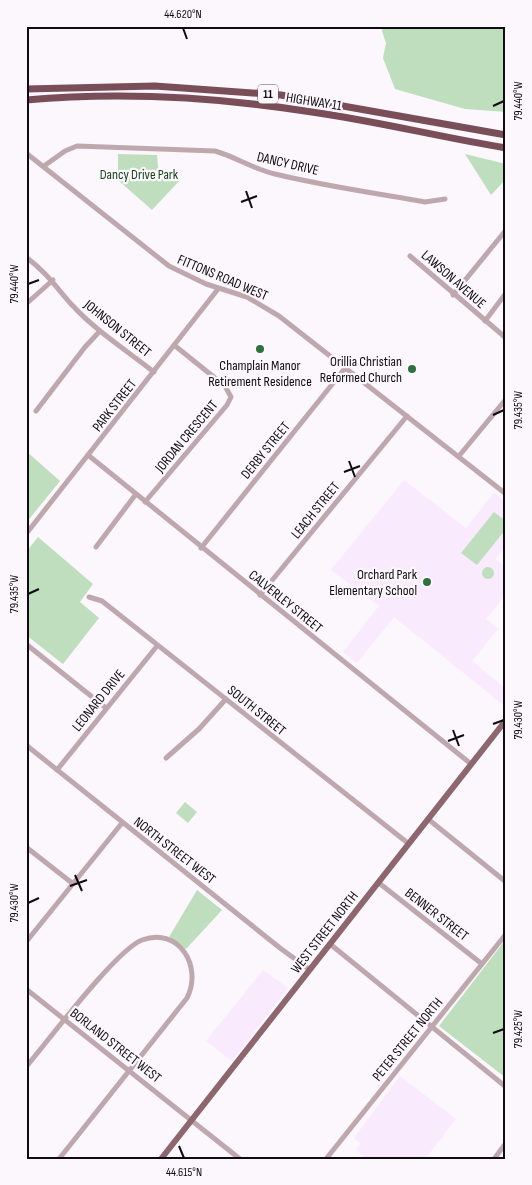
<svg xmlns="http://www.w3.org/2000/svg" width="532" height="1185" font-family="'Sofia Sans Condensed',sans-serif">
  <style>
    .built { fill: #faeafd }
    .green { fill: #bfdebd }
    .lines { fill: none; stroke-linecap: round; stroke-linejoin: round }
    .minor { stroke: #bfa8ad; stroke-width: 5 }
    .major { stroke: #8d666e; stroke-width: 6 }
    .highway { stroke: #7a4e58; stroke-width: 7 }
    .ticks { fill: none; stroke: #0f0b10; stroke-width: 2 }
    .poi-dot { fill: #2e713c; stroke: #fcf6fd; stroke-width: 2 }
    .labels { text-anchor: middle; stroke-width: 4.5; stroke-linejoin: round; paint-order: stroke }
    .shield { fill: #fcf6fd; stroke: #565257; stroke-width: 1 }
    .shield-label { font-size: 12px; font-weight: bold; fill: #0f0b10 }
    .street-label { font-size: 14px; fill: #0f0b10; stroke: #fcf6fd }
    .park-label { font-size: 14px; fill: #164517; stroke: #fcf6fd }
    .poi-label { font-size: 14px; fill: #0f0b10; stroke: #fcf6fd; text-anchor: end }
    .neatline { fill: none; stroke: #0f0b10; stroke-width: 2 }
    .ticks-label { font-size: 12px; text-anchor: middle; fill: #0f0b10 }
  </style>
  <rect width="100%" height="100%" fill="#fcf6fd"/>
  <g class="built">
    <path d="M404,480L466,528L494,493L506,502V545L495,559L506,568V594L486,619L498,629L472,661L506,689V707L394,617L357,663L343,652L379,606L331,570Z"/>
    <path d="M263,970L288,988L232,1061L206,1041Z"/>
    <path d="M400,1076L456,1119L425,1159H367L356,1150L361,1144L354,1138Z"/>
  </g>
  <g class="green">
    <path d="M383,26H506V112L465,109L395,89L383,58L386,43L382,31Z"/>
    <path d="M118,154L157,155L159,177L181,179L152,210L118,180Z"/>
    <path d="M465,154L506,164V179L491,195Z"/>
    <path d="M26,451L60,481L26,523Z"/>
    <path d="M494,512L506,521V529L477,565L461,553Z"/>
    <path d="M38,537L93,584L80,602L99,618L63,664L26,635V552Z"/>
    <circle cx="488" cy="573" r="6"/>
    <path d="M185,802L197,812L188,823L176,813Z"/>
    <path d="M197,890L222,910L186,949L169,937Z"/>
    <path d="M506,939V1078L439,1026Z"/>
  </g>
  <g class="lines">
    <g class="minor">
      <path d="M26,153L169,266L206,284L247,297L279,316L506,494"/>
      <path d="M44,166L65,151L77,146L215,151C236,157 253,169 275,174C324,186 375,193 425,202L445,199"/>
      <path d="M410,256L506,338"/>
      <path d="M26,257C48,274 55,286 72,305C96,331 126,350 154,372"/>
      <path d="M453,295L506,230"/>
      <path d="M26,304L53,280"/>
      <path d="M485,321L506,293"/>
      <path d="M36,411L85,347L100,331"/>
      <path d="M88,455L471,764"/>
      <path d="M459,456L506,399"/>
      <path d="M145,502L227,405L231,397L225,386L174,345"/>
      <path d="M26,534L218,289"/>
      <path d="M96,547L136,494"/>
      <path d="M201,548L346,367"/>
      <path d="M260,595L407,416"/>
      <path d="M89,597L102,601L409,844"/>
      <path d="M26,644L106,708"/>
      <path d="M26,745L280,948L310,970"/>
      <path d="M166,758L199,729L226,699"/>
      <path d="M57,770L157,646"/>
      <path d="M428,819L506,882"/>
      <path d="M26,847L72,883"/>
      <path d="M379,883L482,964"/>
      <path d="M26,942L122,823"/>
      <path d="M330,944L506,1087"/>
      <path d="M26,989L240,1159"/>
      <path d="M26,1067C48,1041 116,950 142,940C179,926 203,967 187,998L59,1159"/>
      <path d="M326,1159L506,934"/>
      <path d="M494,1159L506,1143"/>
    </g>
    <path class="major" d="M161,1159L506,720"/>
    <g class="highway">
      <path d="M26,89L155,86L281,95L506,135"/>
      <path d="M26,100C118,92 214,97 305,111C372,120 439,137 506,148"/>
    </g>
  </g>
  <path class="ticks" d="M183,28L187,39M493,106L504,101M246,191L252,208M241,202L257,196M28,284L39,280M493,415L504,410M349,461L355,477M344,472L360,466M28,594L39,589M493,724L504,720M453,730L459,746M448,741L464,735M75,875L82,891M70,886L87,880M28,903L39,898M493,1033L504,1029M179,1146L184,1158"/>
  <g class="poi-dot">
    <circle cx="260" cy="349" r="5"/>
    <circle cx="412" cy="369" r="5"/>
    <circle cx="427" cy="582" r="5"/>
  </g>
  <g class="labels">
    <rect class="shield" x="258" y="84.5" width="20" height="19" rx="4"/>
    <g class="shield-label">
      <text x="268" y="98">11</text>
    </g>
    <g class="street-label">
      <text transform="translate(314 101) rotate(9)" y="5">HIGHWAY 11</text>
      <text transform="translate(288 163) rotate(13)" y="5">DANCY DRIVE</text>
      <text transform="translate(223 277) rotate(23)" y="5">FITTONS ROAD WEST</text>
      <text transform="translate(454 279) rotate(41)" y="5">LAWSON AVENUE</text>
      <text transform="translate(118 328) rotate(39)" y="5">JOHNSON STREET</text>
      <text transform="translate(114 405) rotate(-52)" y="5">PARK STREET</text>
      <text transform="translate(186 436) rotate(-50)" y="5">JORDAN CRESCENT</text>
      <text transform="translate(265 450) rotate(-51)" y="5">DERBY STREET</text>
      <text transform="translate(315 510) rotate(-51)" y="5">LEACH STREET</text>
      <text transform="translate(286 601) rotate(39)" y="5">CALVERLEY STREET</text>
      <text transform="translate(98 700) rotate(-51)" y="5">LEONARD DRIVE</text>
      <text transform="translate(257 710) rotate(39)" y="5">SOUTH STREET</text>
      <text transform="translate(175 850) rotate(38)" y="5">NORTH STREET WEST</text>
      <text transform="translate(437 914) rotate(38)" y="5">BENNER STREET</text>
      <text transform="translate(324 932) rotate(-52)" y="5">WEST STREET NORTH</text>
      <text transform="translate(407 1039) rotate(-51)" y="5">PETER STREET NORTH</text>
      <text transform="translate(116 1045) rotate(38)" y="5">BORLAND STREET WEST</text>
    </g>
    <g class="park-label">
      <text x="139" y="179">Dancy Drive Park</text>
    </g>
    <g class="poi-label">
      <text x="402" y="366">Orillia Christian<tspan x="402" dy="16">Reformed Church</tspan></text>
      <text x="260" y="370" text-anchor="middle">Champlain Manor<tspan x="260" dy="16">Retirement Residence</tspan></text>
      <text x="417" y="579">Orchard Park<tspan x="417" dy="16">Elementary School</tspan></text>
    </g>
  </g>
  <rect width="532" height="1185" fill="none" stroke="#fcf6fd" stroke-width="55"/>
  <rect x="28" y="28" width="476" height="1130" class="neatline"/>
  <g class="ticks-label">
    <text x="183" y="18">44.620°N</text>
    <text transform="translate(518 101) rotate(-90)" y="4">79.440°W</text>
    <text transform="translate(14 284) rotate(-90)" y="4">79.440°W</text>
    <text transform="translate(518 410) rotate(-90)" y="4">79.435°W</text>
    <text transform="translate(14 594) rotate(-90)" y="4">79.435°W</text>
    <text transform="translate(518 720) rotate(-90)" y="4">79.430°W</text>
    <text transform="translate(14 903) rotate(-90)" y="4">79.430°W</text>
    <text transform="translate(518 1029) rotate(-90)" y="4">79.425°W</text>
    <text x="184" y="1176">44.615°N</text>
  </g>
</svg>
